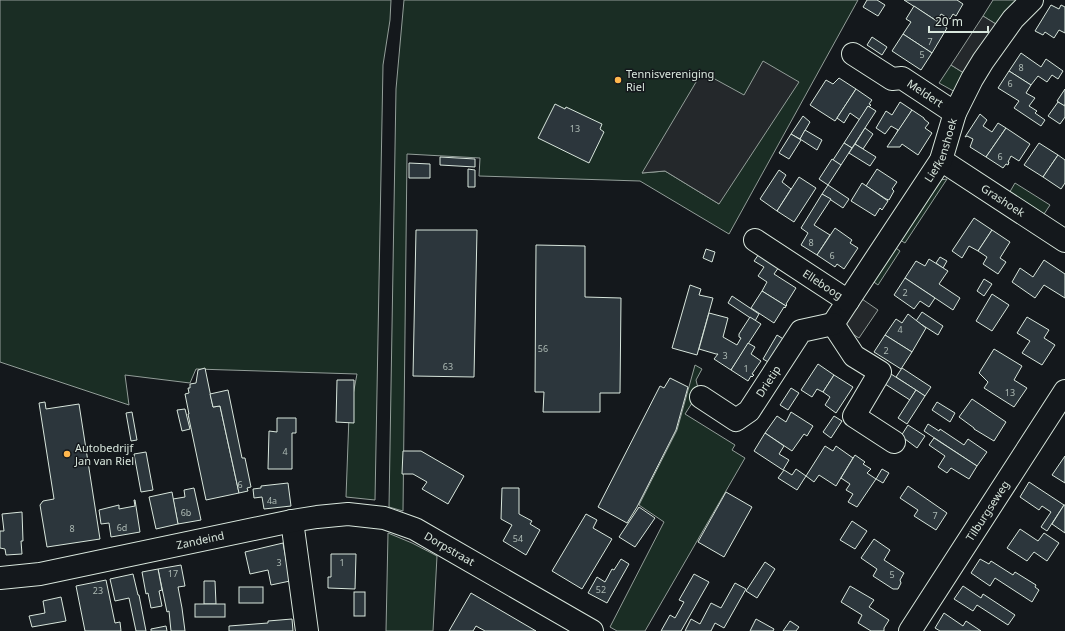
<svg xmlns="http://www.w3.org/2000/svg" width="1065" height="631" font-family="'Noto Sans',sans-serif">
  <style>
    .green { fill: #1a2d24; stroke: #939e99; fill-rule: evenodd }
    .parking { fill: #24282b; stroke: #939e99 }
    .building { fill: #2c363c; stroke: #d8e6dc }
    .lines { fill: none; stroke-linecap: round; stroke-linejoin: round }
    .minor-casing { stroke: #d8e6dc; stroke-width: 24 }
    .minor { stroke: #14181c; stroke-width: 22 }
    .poi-dot { fill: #ffb74d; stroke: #14181c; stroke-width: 1.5 }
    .labels { text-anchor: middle; stroke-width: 3; stroke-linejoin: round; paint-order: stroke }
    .number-label { font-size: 9px; fill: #adbab4 }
    .poi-label { font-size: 11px; fill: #d8e6dc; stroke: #14181c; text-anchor: start }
    .street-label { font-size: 11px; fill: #d8e6dc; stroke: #14181c }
  </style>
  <rect width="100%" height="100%" fill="#14181c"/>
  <g class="green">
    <path d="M0,0H391L390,20L383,65L375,500L346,497L349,416L357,374L196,369L190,383L125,375L129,405L0,362Z"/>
    <path d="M404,0H858L729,234L640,181L479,176L480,158L407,154L403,511L389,507L396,89ZM744,95L719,204L665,171L642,173Z"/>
    <path d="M993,0H1016L999,26L983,16Z"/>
    <path d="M951,65L967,75L957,93L939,83Z"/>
    <path d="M947,179L905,243L900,240L940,180Z"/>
    <path d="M1015,183L1050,205L1042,217L1008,195Z"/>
    <path d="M893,246L900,251L878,285L871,280Z"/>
    <path d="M695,365L702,369L696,380L699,392L685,414L735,445L732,450L745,458L645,631H617L610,627L664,522L639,505L677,430Z"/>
    <path d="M388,533L412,543L437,556L433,631H386Z"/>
  </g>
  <g class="parking">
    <path d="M983,16L999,26L967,75L951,65Z"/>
    <path d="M763,61L799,82L719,204L665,171L642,173L702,72L744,95Z"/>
    <path d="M862,299L878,310L859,338L843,328Z"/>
  </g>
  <g class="building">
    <path d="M867,0H877L885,5L878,16L863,7Z"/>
    <path d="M904,0H957L963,4L956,16L953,14L950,19L941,14L937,21Z"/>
    <path d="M1051,5L1059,9L1061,5L1065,7V33L1059,30L1054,38L1045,32L1043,35L1035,31Z"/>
    <path d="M914,6L947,28L932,53L903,34L911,22L906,19Z"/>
    <path d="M903,34L932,53L921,70L892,51Z"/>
    <path d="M872,37L887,47L882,55L867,45Z"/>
    <path d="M1021,53L1041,67L1046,59L1063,71L1058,79L1052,75L1047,82L1038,76L1031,85L1009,71Z"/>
    <path d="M1009,71L1031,85L1026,93L1035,98L1029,106L1037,111L1035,113L1045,120L1041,126L1014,108L1019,101L998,88Z"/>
    <path d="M839,78L856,89L835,121L810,105L826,80L833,84Z"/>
    <path d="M856,89L872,100L869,104L871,105L869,107L868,106L860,120L850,113L844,123L837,118Z"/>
    <path d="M1065,89V104L1064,106L1057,101Z"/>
    <path d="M900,102L912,110L895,136L898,130L891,126L885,134L876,128L886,111L892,115Z"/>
    <path d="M1058,102L1065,106V117L1060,124L1048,116Z"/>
    <path d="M555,104L565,109L566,107L602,124L600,129L604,132L589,163L538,138Z"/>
    <path d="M868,106L876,111L852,148L844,143Z"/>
    <path d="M912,110L924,118V119L929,123L925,128L932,133L918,155L902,144L900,147H887Z"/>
    <path d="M980,114L987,120L983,126L992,132L998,123L1006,128L986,157L970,147L973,139L967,136L965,137Z"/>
    <path d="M803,116L810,122L800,139L791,134Z"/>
    <path d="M865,128L873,134L863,149L855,144Z"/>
    <path d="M1006,128L1030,144L1019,161L1011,156L1008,162H1009L1008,165L1006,164L1003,168L986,157Z"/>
    <path d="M805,130L822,140L817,150L800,139Z"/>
    <path d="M791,134L801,140L789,159L779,153Z"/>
    <path d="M844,143L852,148L841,165L833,160Z"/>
    <path d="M1039,143L1058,155L1043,177L1024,165Z"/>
    <path d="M855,144L876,157L870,166L849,153Z"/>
    <path d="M1058,155L1065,160V183L1061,189L1043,177Z"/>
    <path d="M440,157L475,159V167L440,165Z"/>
    <path d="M832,159L841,165L828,185L819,179Z"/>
    <path d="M409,163L430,164V178H409Z"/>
    <path d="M468,169L475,170V187H468Z"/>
    <path d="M877,169L897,182L892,189L894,191L889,200L886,199L866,186Z"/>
    <path d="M779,170L786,175L782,182L791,189L777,211L760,199Z"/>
    <path d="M799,177L816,188L794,222L777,211Z"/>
    <path d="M862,183L888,201L882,210L880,208L875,216L851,201Z"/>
    <path d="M828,185L849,199L843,208L822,194Z"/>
    <path d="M822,194L831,199L814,225L830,235L817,255L801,245L808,233L801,228Z"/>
    <path d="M974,218L992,230L978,251L969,246L962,258L952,251Z"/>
    <path d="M835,228L852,240L850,243L858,248L844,269L837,264L835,267L817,255Z"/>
    <path d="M416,230H477L474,377L413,376Z"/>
    <path d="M992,230L1010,242L1000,258L1006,262L998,274L983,264L987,257L978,251Z"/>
    <path d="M536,245L585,246V297L621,298L620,393H600V412H543L544,392H535Z"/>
    <path d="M706,249L715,252L712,262L703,258Z"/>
    <path d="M759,254L779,267L774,274L796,288L786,304L787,305L786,306L762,291L767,282L758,276L764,267L754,261Z"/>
    <path d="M940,257L947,261L943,268L936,263Z"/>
    <path d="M929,259L948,271L939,284L960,298L953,310L905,278L916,261L925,266Z"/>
    <path d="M1044,260L1065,274V298L1044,285L1035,298L1012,282L1020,268L1033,277Z"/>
    <path d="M905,278L935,298L929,307L920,301L914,309L894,295Z"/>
    <path d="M984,279L992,284L984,296L977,291Z"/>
    <path d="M690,285L701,289L699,295L713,298L697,355L672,348Z"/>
    <path d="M762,291L786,306L785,308L784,307L774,323L751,308Z"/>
    <path d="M992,294L1009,305L992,331L976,321Z"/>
    <path d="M732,296L759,314L755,321L728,303Z"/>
    <path d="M922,312L943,326L938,335L916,321Z"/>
    <path d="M709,313L728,318L723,337L737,345L741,338L739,337V334L750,317L761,324L731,370L714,359L718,354H716L699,349Z"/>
    <path d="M908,314L926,328L912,352L885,335L896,319L902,323Z"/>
    <path d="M1027,317L1049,330L1044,338L1055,345L1042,365L1022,353L1030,341L1017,333Z"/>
    <path d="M777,335L785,340L770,363L763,359Z"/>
    <path d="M885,335L912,352L901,369L874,352Z"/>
    <path d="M748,343L755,347L751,354L761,361L752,374L754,375L752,377L751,376L748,381L731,370Z"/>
    <path d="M994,349L1022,366L1014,380L1027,388L1014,407L984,388L988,382L979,373Z"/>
    <path d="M818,364L834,375L823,392L817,389L812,397L801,390Z"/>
    <path d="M205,368L213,407L220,406L239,493L206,500L188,414H189L185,394L189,393L188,388H190V384L196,383L198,370Z"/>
    <path d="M902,368L931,387L925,396L896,377Z"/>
    <path d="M891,374L916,390L910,400L885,384Z"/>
    <path d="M834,375L853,387L836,413L825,405L830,397L823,392Z"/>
    <path d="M670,378L688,387L676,430L637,507L627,523L598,507L660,386L664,388Z"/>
    <path d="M337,380H354V423L336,422Z"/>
    <path d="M791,388L799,393L788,410L780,405Z"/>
    <path d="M228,390L242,458H245L251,487L247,488L248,491L239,493L220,406L213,407L210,394Z"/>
    <path d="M916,390L925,396L907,424L898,418Z"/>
    <path d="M972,399L1006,422L994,441L974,429V428L959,417Z"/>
    <path d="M45,402L46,409L79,404L100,539L47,547L40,505L43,501L54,499L39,403Z"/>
    <path d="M937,402L955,413L950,422L932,410Z"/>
    <path d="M185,409L190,429L182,431L177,410Z"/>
    <path d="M132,412L137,440L131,441L126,413Z"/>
    <path d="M791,412L813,426L807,436L804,434L792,451L765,433L777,416L786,422Z"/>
    <path d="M834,416L842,421L831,438L823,432Z"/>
    <path d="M277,418H296V433H292V469H268L269,431L277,432Z"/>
    <path d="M928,424L939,431L940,429L964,445L968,439L987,452L977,466L924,431Z"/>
    <path d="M908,425L925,436L917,448L901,436Z"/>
    <path d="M765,433L784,446L779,454L789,460L783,470L754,451Z"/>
    <path d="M934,438L977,466L969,479L951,468L947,473L938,467L945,456L929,445Z"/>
    <path d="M825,446L833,451L836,446L853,458L836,486L819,475L814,482L806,476Z"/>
    <path d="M403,451H421L464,476L448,504L422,489L427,482L413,474H402Z"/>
    <path d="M146,452L153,490L141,492L134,454Z"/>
    <path d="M855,455L865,462L863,464L871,469L867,473L876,479L857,507L848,502L853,494L846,490L850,484L841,478Z"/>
    <path d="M1065,456V483L1052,475Z"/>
    <path d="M796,469L806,476L797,490L778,478L784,470L792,475Z"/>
    <path d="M882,469L889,473L883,483L876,479Z"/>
    <path d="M1029,482L1064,505L1047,531L1041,527L1051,512L1042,506L1039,510L1020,497Z"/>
    <path d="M288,483L291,506L264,509L262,497L254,498L253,489L261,488V486Z"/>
    <path d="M908,486L947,513L936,530L914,516L918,510L900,498Z"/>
    <path d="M194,488L201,520L178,524L173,499L185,497L184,490Z"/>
    <path d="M502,488H519V514L532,521L530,524L540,530L526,555L503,541L512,525L501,519Z"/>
    <path d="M172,492L178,524L156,529L149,497Z"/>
    <path d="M726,492L752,507L724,557L698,542Z"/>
    <path d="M134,500H135L140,532L111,537L109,523L101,524L99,510L119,505V509L135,506Z"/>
    <path d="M1064,505H1065V533L1052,524Z"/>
    <path d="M639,507L655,518L635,547L619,537Z"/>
    <path d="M22,512L23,541H21L22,554L6,555L5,549L0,548V531H4L2,514Z"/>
    <path d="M586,514L597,520L593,528L612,539L582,589L552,571Z"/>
    <path d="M852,521L867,531L855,549L840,540Z"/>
    <path d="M1020,529L1038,541L1044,533L1059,543L1047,561L1034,552L1027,561L1007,548Z"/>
    <path d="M874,539L890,550L884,560L904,573L900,580L901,583L898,589H893L873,576L877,569L861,558Z"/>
    <path d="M283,543L290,581L271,585L268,570L250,574L245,552Z"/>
    <path d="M331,554H356L355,589L328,588V577H331Z"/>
    <path d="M621,559L629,564L607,603L588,593L597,577L605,582L612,569L614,570Z"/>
    <path d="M980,559L989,564L991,561L1013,575L1015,572L1036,585L1035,587L1039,590L1032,602L995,578L990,586L971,573Z"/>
    <path d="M765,562L775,569L757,598L746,591Z"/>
    <path d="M181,565L185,586L178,587L182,608L185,631H171L169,611L167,612L158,569Z"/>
    <path d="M158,569L162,590L159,591L162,606L151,608L148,593L146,594L142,572Z"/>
    <path d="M133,574L138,595H139L146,631H136L129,598L115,601L110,579Z"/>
    <path d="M694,574L709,582L681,631H661L670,615L675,618L684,602L679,600Z"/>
    <path d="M106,580L115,623L120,622L121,631H85L76,586Z"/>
    <path d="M204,581H215L216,604H204Z"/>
    <path d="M735,583L746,589L724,628L715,623L711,631H685L691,619L700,624L711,603L721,608Z"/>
    <path d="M850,586L874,600L869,607L889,620L884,628V631H871L858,623L862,615L841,602Z"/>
    <path d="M963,586L981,598L983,594L1015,615L1008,625L977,605L973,611L954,599Z"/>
    <rect x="239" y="587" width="24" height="16"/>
    <rect x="354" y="592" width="11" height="24"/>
    <path d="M471,593L536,631H485L476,626L473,631H449Z"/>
    <path d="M61,597L66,621L32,627L29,616L45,613L43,601Z"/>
    <rect x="195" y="604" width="30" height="13"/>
    <path d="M944,613L963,626L966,621L981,631H940L935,628Z"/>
    <path d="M292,619L293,631H229V626L268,623V621Z"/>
    <path d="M756,619L774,629L773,631H750Z"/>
    <path d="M790,621L799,627L796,631H783Z"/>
    <path d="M166,626L167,631H151V629Z"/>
  </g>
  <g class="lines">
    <defs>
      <g id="minor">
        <path id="s1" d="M853,54L892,79L902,78L955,113"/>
        <path id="s2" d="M941,160L1065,241"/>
        <path id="s3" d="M755,240L848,301L833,324L854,356L880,372L854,416L894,442"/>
        <path id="s4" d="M848,301L941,160L955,113L972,79L983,61L1013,19L1032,0"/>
        <path id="s5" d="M701,397L736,420L749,411L801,331L833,324"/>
        <path d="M292,521L307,631"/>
        <path id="s6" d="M0,578L40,574L292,521L317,517L348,514L384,518L415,529L592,631"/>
        <path id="s7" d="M910,631L1065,391"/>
      </g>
    </defs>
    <use href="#minor" class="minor-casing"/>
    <use href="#minor" class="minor"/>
  </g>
  <g class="poi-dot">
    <circle cx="618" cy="80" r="4"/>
    <circle cx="67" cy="454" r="4"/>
  </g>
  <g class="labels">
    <g class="number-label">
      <text x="930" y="45">7</text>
      <text x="922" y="58">5</text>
      <text x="1021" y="71">8</text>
      <text x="1010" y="87">6</text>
      <text x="575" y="132">13</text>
      <text x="1000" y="160">6</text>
      <text x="811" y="246">8</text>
      <text x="832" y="259">6</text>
      <text x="905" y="296">2</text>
      <text x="900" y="333">4</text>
      <text x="543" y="352">56</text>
      <text x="886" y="354">2</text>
      <text x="725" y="359">3</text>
      <text x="448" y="370">63</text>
      <text x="746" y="372">1</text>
      <text x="1010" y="396">13</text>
      <text x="285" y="455">4</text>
      <text x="240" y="488">6</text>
      <text x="272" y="504">4a</text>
      <text x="186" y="516">6b</text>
      <text x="935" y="519">7</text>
      <text x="122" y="531">6d</text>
      <text x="72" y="532">8</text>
      <text x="518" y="542">54</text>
      <text x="279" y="566">3</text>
      <text x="342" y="566">1</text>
      <text x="173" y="577">17</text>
      <text x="892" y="578">5</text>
      <text x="601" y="593">52</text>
      <text x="98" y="594">23</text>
    </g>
    <g class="poi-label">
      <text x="626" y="78">Tennisvereniging<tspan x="626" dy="13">Riel</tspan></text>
      <text x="75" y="452">Autobedrijf<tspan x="75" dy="13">Jan van Riel</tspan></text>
    </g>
    <g class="street-label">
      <text dy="4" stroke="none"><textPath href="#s1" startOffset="84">Meldert</textPath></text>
      <text dy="4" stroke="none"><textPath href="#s4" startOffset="178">Liefkenshoek</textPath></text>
      <text dy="4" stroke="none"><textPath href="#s2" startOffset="74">Grashoek</textPath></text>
      <text dy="4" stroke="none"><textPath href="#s3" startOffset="81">Elleboog</textPath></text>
      <text dy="4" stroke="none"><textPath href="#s5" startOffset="93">Drietip</textPath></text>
      <text dy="4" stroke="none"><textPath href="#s7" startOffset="143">Tilburgseweg</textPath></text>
      <text dy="4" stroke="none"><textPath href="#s6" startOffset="204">Zandeind</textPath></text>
      <text dy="4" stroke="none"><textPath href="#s6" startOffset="463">Dorpstraat</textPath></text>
    </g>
  </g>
  <path d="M929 26v6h59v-6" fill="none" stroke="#d8e6dc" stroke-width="2"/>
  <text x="935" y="26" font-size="12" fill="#d8e6dc" stroke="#14181c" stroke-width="3" paint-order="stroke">20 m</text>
</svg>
